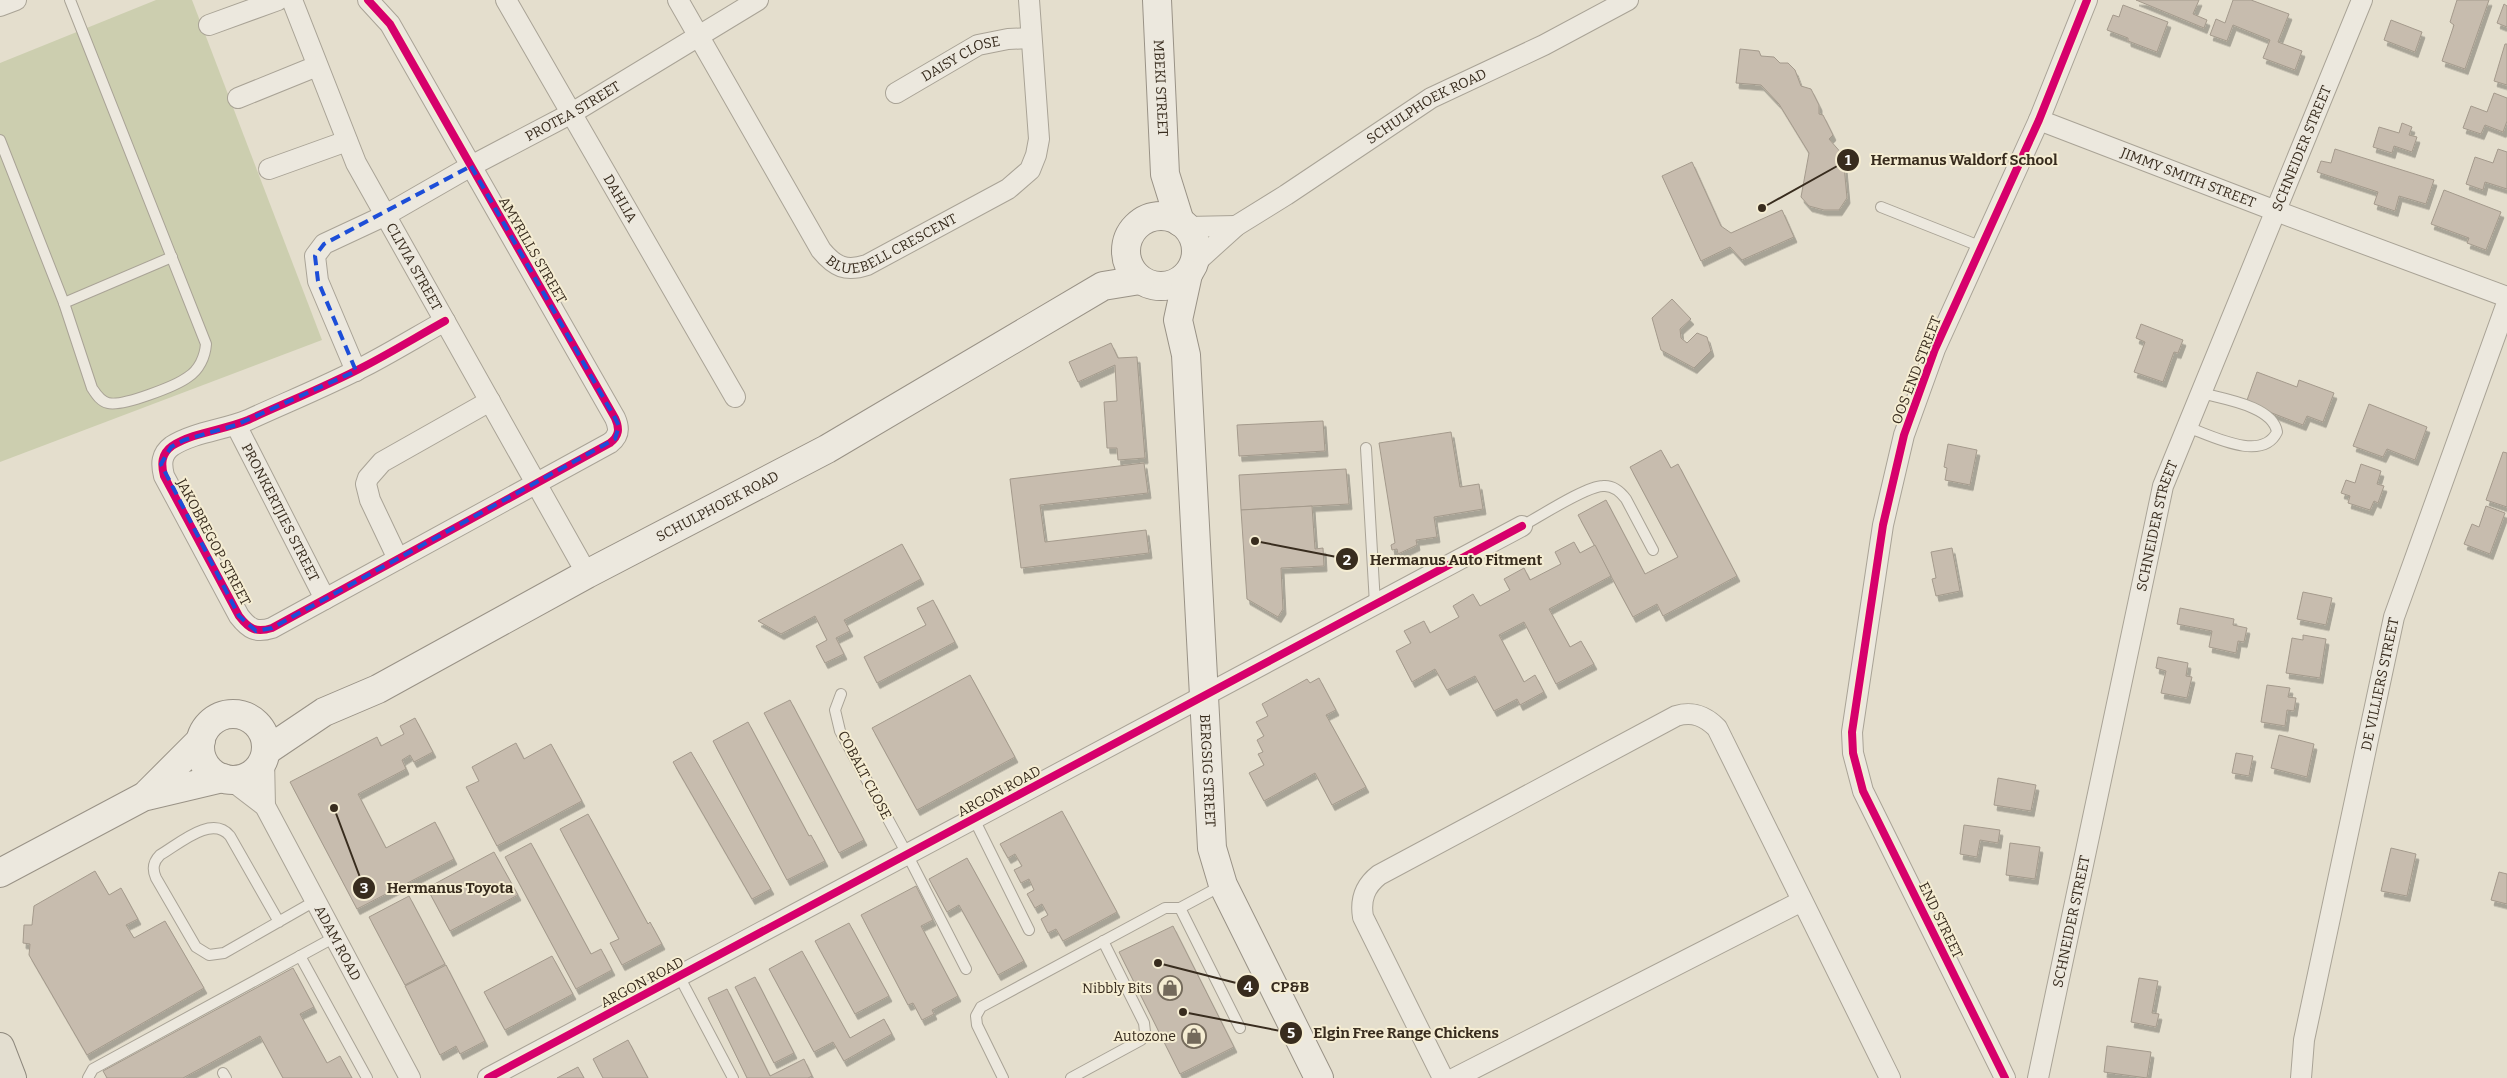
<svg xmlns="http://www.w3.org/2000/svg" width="2507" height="1078" font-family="Bitter,serif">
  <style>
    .cemetery { fill: #ccceaf }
    .building { fill: #c7bcae; stroke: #a49a8c; filter: url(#shadow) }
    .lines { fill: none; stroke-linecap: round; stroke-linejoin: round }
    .lane-casing { stroke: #a9a396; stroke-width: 12 }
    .street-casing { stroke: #a9a396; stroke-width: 22 }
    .secondary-casing { stroke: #999286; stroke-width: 30 }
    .primary-casing { stroke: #8e887d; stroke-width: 30 }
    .lane { stroke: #ece8de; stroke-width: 10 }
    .street { stroke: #ece8de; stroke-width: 20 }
    .secondary { stroke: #ece8de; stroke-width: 28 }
    .primary { stroke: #e3ded0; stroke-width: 28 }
    .cycleway-casing { stroke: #f5edd3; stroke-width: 11 }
    .cycleway { stroke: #d6006c; stroke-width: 8 }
    .marked { fill: none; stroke: #1d4ed8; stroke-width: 4; stroke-dasharray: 10 6; stroke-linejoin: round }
    .labels { text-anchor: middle; stroke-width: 4; stroke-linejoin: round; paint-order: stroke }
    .street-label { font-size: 14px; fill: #382c1e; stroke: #f5edd3 }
    .poi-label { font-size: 14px; fill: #382c1e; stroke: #f5edd3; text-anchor: end }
    .leader { fill: none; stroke: #382c1e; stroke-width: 2 }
    .callout-dot { fill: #382c1e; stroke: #f5edd3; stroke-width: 2 }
    .mark-label { font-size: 15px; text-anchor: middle; font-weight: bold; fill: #fff }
    .callout-label { font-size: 15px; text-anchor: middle; font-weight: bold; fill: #382c1e; stroke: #f5edd3; stroke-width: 4; stroke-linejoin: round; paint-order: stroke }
  </style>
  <defs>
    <filter id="shadow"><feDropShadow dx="3" dy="5.5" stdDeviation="0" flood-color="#0004"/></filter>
  </defs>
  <rect width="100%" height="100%" fill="#e4decd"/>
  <path class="cemetery" d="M156,0H192L322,340L0,462V63Z"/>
  <g class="building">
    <path d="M2136,0H2199L2193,14L2207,20L2204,28Z"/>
    <path d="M2233,0H2251L2289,14L2278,42L2302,51L2295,70L2263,58L2270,40L2233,25L2227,41L2210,35L2216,19L2225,23Z"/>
    <path d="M2457,0H2489L2465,69L2442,61L2454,25L2450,22Z"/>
    <path d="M2504,4L2507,6V27L2497,23Z"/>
    <path d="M2123,5L2168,22L2157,52L2128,41V38L2107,30L2113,15L2119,17Z"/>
    <path d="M2391,20L2422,32L2415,52L2384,40Z"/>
    <path d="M2505,44H2507V85L2494,81Z"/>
    <path d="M1740,49L1759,51L1761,56L1774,57L1780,63H1788L1795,70L1801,86L1811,89L1819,105V114L1823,115L1833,135L1829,139L1843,155L1847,198L1839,210H1824L1809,206L1801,197L1809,153L1779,104L1761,85L1736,83Z"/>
    <path d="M2494,93L2507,98V121L2503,132L2485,125L2481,134L2463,128L2471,106L2487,112Z"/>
    <path d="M2402,123L2412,127L2409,135L2417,137L2412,152L2394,146L2392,153L2373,147L2379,127L2399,133Z"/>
    <path d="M2335,149L2434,180L2426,204L2399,196L2395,211L2374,204L2378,192L2317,172L2321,161L2331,163Z"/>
    <path d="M2498,149L2507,152V189L2485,182L2483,190L2466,184L2475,157L2493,163Z"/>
    <path d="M1692,162L1721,226L1731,233L1782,210L1794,237L1742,260L1730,247L1701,261L1662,176Z"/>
    <path d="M2444,190L2501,212L2486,250L2467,243L2469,238L2431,224Z"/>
    <path d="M1672,299L1691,319L1680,329L1681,338L1687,343L1697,333L1707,337L1711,351L1694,368L1661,350L1652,318Z"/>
    <path d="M2141,324L2183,340L2178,353L2174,352L2163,382L2134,372L2145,342L2136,338Z"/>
    <path d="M1111,343L1118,358L1137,357L1145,458L1118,460L1117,448H1107L1104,402L1117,401L1115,365L1078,382L1069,362Z"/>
    <path d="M2257,372L2297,387L2299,380L2334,393L2323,422L2307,416L2303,425L2246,403Z"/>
    <path d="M2369,404L2427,427L2415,460L2387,449L2383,457L2353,446Z"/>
    <path d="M1323,421L1325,451L1239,456L1237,425Z"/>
    <path d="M1451,432L1460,487L1479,484L1483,509L1434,517L1437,537L1416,540L1417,545L1398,554L1397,549L1392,550L1391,545L1395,543L1379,443Z"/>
    <path d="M1948,444L1977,450L1970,485L1945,480L1947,468L1944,467Z"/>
    <path d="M1661,450L1671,468L1678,464L1737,576L1663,616L1657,604L1633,617L1578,515L1606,500L1645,574L1678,557L1630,467Z"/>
    <path d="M2503,452L2507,453V507L2486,500Z"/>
    <path d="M1144,463L1148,493L1040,505L1045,542L1146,530L1149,553L1021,568L1010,479Z"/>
    <path d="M2361,464L2381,471L2377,484L2384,486L2378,503L2374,501L2370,510L2348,503L2350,496L2341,493L2346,480L2355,483Z"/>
    <path d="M1346,469L1349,504L1241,510L1239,475Z"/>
    <path d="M1312,506L1315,549L1323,548L1324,566L1281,568L1283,609L1278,617L1247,599L1241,510Z"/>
    <path d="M2486,506L2505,513L2490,554L2464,544L2472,524L2479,527Z"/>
    <path d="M1574,542L1580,553L1595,545L1611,576L1549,609L1570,647L1581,641L1594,664L1556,684L1524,622L1499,635L1524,682L1535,675L1544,692L1520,705L1517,699L1494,711L1475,676L1447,690L1435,669L1412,682L1396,651L1411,643L1404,631L1424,621L1430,633L1459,617L1453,606L1473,594L1480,606L1510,590L1504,579L1524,568L1530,580L1561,564L1555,552Z"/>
    <path d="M902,544L921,579L844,620L850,631L836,638L844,654L825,663L816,646L827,640L815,616L781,634L758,621Z"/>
    <path d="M1952,548L1960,591L1936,596L1932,579L1936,578L1931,552Z"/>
    <path d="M2303,592L2332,598L2326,625L2297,619Z"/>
    <path d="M933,600L955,642L877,683L864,657L926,625L917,608Z"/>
    <path d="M2180,608L2234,619L2233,625L2247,628L2244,642L2238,641L2236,653L2209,647L2212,631L2177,624Z"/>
    <path d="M2303,635L2326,639L2320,678L2286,673L2292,638L2303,640Z"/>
    <path d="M2158,657L2188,663L2186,676L2192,677L2187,698L2161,693L2166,671L2156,668Z"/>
    <path d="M970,675L1015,757L917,810L872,728Z"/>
    <path d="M1319,678L1336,710L1326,715L1366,787L1332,805L1315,773L1264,801L1249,773L1264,765L1258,754L1263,752L1257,740L1264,736L1256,722L1268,716L1262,704L1307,679L1310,683Z"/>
    <path d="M2267,685L2290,688L2288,697L2296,698L2294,711L2287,710L2285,726L2261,722Z"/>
    <path d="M790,700L864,840L839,853L764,713Z"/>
    <path d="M415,718L433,752L414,762L410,755L402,760L406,769L358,794L386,848L435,822L454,859L357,909L290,782L377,737L381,746L404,734L400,726Z"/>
    <path d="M748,722L809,836L811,835L825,861L787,880L713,741Z"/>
    <path d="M2279,735L2314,744L2307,777L2271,768Z"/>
    <path d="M516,743L524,759L551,744L582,801L497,846L466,787L479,781L472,767Z"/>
    <path d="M691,752L771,889L752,899L673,762Z"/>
    <path d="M2236,753L2253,756L2249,776L2232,773Z"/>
    <path d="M1998,778L2036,785L2031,811L1994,805Z"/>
    <path d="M1062,811L1117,912L1063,941L1056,929L1048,933L1041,919L1048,915L1042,904L1035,908L1027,894L1034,890L1029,879L1021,883L1014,870L1022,866L1015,854L1008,858L1000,844Z"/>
    <path d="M588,814L648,924L650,922L662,944L622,965L610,943L619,939L560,829Z"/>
    <path d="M1964,825L2000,830L1998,843L1980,840L1977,857L1960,854Z"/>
    <path d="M531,843L591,954L601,949L612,970L576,989L505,857Z"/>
    <path d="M2010,843L2040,847L2035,879L2006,875Z"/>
    <path d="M2391,848L2416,854L2407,896L2381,891Z"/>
    <path d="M494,852L518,895L450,931L427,888Z"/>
    <path d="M967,858L1024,961L998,975L959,905L947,912L929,879Z"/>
    <path d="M95,871L109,895L121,888L138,919L126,925L134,938L165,921L204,988L87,1055L29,955L30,944L23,943L24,925H32L34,906Z"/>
    <path d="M2499,872L2507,874V904L2491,900Z"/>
    <path d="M916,886L933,920L921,926L958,996L932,1010L934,1014L922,1020L913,1003L908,1005L861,915Z"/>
    <path d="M409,896L445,964L405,985L369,917Z"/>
    <path d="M849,923L889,996L855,1014L815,941Z"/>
    <path d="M1173,926L1234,1047L1180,1074L1119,952Z"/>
    <path d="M802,951L850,1038L884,1019L892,1034L844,1061L833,1042L814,1052L769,969Z"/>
    <path d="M552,956L573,994L505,1030L484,992Z"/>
    <path d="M446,965L485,1041L460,1054L456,1046L440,1055L405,986Z"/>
    <path d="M293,968L314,1007L300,1014L327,1063L340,1056L352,1078H283L260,1036L183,1078H107L103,1071Z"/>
    <path d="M755,977L794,1053L774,1063L735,987Z"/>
    <path d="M2139,978L2158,981L2152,1013L2159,1014L2156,1027L2131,1022Z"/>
    <path d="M727,989L770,1076L804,1059L812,1076L808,1078H747L708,998Z"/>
    <path d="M628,1040L648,1078H603L593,1059Z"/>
    <path d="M2107,1046L2151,1052L2147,1078L2104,1072Z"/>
    <path d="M578,1067L584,1078H557Z"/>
  </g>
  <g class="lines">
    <defs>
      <g id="lane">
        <path d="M0,140L64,303L92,388C96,394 100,401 108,403C122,407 176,386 188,377C199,370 205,357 206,344L70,0"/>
        <path d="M1881,207L1982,247"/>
        <path d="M64,303L172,257"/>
        <path d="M2187,427C2210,435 2262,463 2277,432C2273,406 2223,399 2201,393"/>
        <path d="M1366,448L1375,604"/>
        <path d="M1522,526C1539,517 1586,486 1603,486C1613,485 1620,491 1626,499L1653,550"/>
        <path d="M841,694L835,710L840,731L907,854L966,969"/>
        <path d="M974,819L1029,930"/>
        <path d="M1180,908L1240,1028"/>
        <path d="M279,922L230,836C212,814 179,844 160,855C153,862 152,869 156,878L196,947L209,955L224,953L315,901"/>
        <path d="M300,956L367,1078"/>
        <path d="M679,976L733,1078"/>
        <path d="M223,1073L226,1078"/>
        <path d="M88,1078L93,1069L335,937"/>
        <path d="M1003,1078L977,1025L976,1016L981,1007L1165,908H1180L1221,886"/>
        <path d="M1071,1078L1141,1040L1145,1032L1144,1023L1103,941"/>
      </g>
      <g id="street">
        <path id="s1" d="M292,0L356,163L587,574"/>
        <path d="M368,0L390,24L615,418C620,429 619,436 610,443L272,628C256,633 249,629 239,616L164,476C161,464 161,454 172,446C194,432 224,430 248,420C287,402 327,386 365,366C392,352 418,336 445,321"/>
        <path id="s2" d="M506,0L735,397"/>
        <path id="s3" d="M678,0L821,250C835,267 846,272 867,265L1008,189L1030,170L1036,155L1039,139L1029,0"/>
        <path d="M0,6L16,0"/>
        <path d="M209,25L278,0"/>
        <path id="s4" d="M896,93L978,45L1008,39L1030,38"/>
        <path d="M238,98L317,66"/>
        <path id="s5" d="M2039,120L2276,211L2507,297"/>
        <path d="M269,169L347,141"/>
        <path d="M1187,227L1236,226"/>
        <path id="s6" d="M1194,264L1236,226L1286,195L1431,98L1544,45L1628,0"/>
        <path id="s7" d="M356,371L318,281L315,256L324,244L384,216L471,166L572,113L758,0"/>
        <path id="s8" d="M236,425L325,599"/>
        <path d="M398,559L370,500L366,484L368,478L382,462L490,401"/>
        <path d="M264,759L265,806"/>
        <path id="s9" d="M231,780L265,806L410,1078"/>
        <path d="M488,1078L1522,526"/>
        <path d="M1443,1078L1363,917C1360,899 1365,886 1379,875L1676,716C1693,711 1705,716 1717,728L1890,1078"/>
        <path d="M1455,1078L1802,901"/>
        <path d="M2005,1078L1863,791L1853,753L1852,732L1883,525L1904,435L1935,349L2039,120L2087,0"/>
        <path id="s10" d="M2038,1078L2163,486L2362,0"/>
        <path id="s11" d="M2301,1078L2304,1040L2394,617L2507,303"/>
      </g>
      <g id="secondary">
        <path id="s12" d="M1157,0L1165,174L1180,222"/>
        <circle cx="1161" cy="251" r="35"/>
        <path id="s13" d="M1188,274L1178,320L1186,355L1212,848L1223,885L1319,1078"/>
        <circle cx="233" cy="747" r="33"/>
        <path id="s14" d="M266,751L324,712L378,689L587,574L827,449L1103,286L1140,280"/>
        <path d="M148,793L201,740"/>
        <path d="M0,873L143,797L223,778"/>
      </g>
      <path id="primary" d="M0,1047L12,1078"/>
    </defs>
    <use href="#lane" class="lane-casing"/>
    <use href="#street" class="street-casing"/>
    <use href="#secondary" class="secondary-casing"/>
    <use href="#primary" class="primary-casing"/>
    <use href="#lane" class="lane"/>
    <use href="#street" class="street"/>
    <use href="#secondary" class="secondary"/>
    <use href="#primary" class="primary"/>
    <defs>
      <g id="cycleway">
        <path d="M368,0L390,24L615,418C620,429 619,436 610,443L272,628C256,633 249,629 239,616L164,476C161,464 161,454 172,446C194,432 224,430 248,420C287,402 327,386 365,366C392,352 418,336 445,321"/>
        <path d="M488,1078L1522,526"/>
        <path d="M2005,1078L1863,791L1853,753L1852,732L1883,525L1904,435L1935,349L2039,120L2087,0"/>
      </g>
    </defs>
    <use href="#cycleway" class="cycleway-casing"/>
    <use href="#cycleway" class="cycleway"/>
  </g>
  <path class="marked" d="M471,166L615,418L619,426L615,439L272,628L256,631L239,616L161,464L171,447L184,440L236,425L356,371L318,281L315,256L324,244Z"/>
  <defs>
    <symbol id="shop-ring" viewBox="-11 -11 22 22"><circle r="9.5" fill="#f5edd3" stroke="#746a5b" stroke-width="1.5"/><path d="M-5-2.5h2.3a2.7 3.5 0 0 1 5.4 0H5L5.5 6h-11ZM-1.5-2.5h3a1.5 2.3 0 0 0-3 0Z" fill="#746a5b"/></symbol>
  </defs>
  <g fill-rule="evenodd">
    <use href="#shop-ring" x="1156" y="974" width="28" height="28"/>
    <use href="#shop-ring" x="1180" y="1022" width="28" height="28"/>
  </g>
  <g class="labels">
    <g class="street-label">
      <text dy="5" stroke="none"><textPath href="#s4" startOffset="74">DAISY CLOSE</textPath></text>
      <text dy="5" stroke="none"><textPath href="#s12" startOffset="88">MBEKI STREET</textPath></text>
      <text dy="5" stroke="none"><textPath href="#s6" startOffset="282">SCHULPHOEK ROAD</textPath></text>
      <text dy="5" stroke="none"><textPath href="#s7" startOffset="420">PROTEA STREET</textPath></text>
      <text dy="5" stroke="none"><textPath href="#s10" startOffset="970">SCHNEIDER STREET</textPath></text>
      <text dy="5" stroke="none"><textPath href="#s5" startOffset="160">JIMMY SMITH STREET</textPath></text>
      <text dy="5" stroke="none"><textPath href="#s2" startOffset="229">DAHLIA</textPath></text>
      <text dy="5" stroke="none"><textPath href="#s3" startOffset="370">BLUEBELL CRESCENT</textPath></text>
      <text transform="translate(533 250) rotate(60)" y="5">AMYRILLS STREET</text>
      <text dy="5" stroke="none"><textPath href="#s1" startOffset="294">CLIVIA STREET</textPath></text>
      <text transform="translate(1916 370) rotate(-69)" y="5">OOS END STREET</text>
      <text dy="5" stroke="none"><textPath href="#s14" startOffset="514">SCHULPHOEK ROAD</textPath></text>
      <text dy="5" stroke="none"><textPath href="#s8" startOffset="98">PRONKERTJIES STREET</textPath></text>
      <text dy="5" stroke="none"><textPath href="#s10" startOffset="565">SCHNEIDER STREET</textPath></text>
      <text transform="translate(214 542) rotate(62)" y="5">JAKOBREGOP STREET</text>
      <text dy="5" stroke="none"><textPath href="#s11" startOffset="402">DE VILLIERS STREET</textPath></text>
      <text dy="5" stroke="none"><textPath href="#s13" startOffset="499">BERGSIG STREET</textPath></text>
      <text transform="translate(865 775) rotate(62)" y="5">COBALT CLOSE</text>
      <text transform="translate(999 791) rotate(-28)" y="5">ARGON ROAD</text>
      <text transform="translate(1941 920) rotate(64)" y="5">END STREET</text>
      <text dy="5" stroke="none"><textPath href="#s10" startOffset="160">SCHNEIDER STREET</textPath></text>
      <text dy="5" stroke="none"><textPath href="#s9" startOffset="198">ADAM ROAD</textPath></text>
      <text transform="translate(642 982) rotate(-28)" y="5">ARGON ROAD</text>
    </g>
    <g class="poi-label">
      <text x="1152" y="993">Nibbly Bits</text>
      <text x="1176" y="1041">Autozone</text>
    </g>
  </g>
  <path class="leader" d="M1762 208L1848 160M1255 541L1347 559M334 808L364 888M1158 963L1248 986M1183 1012L1291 1033"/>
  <g class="callout-dot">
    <circle cx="1762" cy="208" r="5"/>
    <circle cx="1255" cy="541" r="5"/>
    <circle cx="334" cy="808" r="5"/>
    <circle cx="1158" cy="963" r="5"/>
    <circle cx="1183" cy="1012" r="5"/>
    <circle cx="1848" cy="160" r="12"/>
    <circle cx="1347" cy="559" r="12"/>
    <circle cx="364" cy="888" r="12"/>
    <circle cx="1248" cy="986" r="12"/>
    <circle cx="1291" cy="1033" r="12"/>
  </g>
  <g class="mark-label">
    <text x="1848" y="165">1</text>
    <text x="1347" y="565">2</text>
    <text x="364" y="893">3</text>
    <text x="1248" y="992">4</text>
    <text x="1291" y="1038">5</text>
  </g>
  <g class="callout-label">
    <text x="1964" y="165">Hermanus Waldorf School</text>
    <text x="1456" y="565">Hermanus Auto Fitment</text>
    <text x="450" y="893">Hermanus Toyota</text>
    <text x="1290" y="992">CP&amp;B</text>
    <text x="1406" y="1038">Elgin Free Range Chickens</text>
  </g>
</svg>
